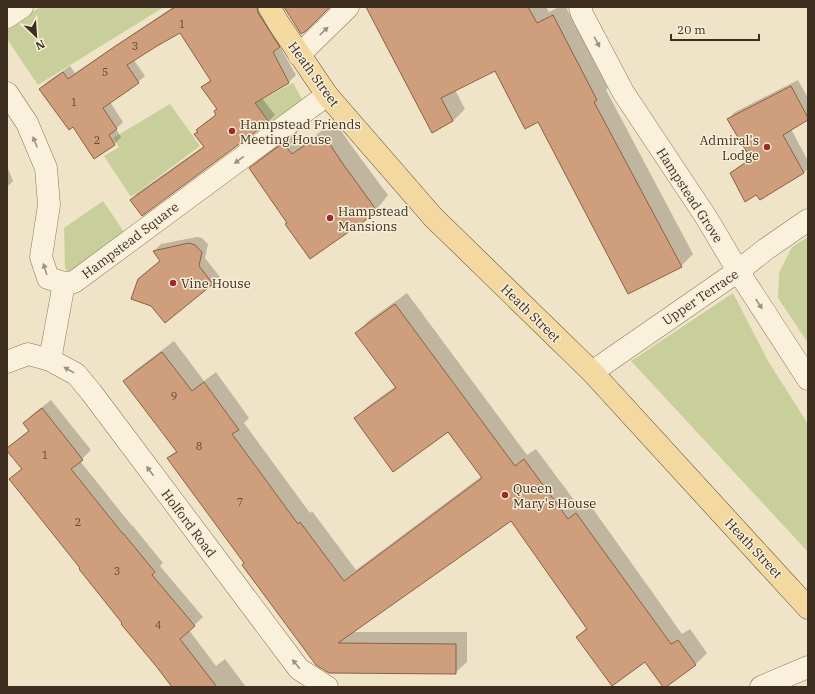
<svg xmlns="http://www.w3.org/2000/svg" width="815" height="694" font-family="'IBM Plex Serif',serif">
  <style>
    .green { fill: #c9cf9b }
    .shadow { fill: #0003 }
    .building { fill: #cf9f7d; stroke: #8d5f41 }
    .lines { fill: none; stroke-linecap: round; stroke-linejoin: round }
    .minor-casing { stroke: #8d765c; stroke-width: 23 }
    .major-casing { stroke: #5b4430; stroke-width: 23 }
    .minor { stroke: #faf1dc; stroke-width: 22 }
    .major { stroke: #f3d9a0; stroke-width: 22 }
    .oneway { fill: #9c907e }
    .poi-dot { fill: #9e2a2b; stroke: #f7eed8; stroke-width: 1.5 }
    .labels { text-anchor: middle; stroke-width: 3; stroke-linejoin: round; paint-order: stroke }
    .number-label { font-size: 11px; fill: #624a37 }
    .street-label { font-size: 13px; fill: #3d2e20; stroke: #f7eed8 }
    .poi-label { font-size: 13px; fill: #3d2e20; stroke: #f7eed8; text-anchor: start }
  </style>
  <rect width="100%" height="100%" fill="#f0e4c8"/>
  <g class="green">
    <path d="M41,7H164L38,85L9,42C7,38 6,34 8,29C11,23 34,11 41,7Z"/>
    <path d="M293,83L305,104L273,126L255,103Z"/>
    <path d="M170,104L200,146L131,197L104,156L119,147L113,138Z"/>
    <path d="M103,201L124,232L72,273C68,271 66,271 65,267L64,228Z"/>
    <path d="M808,237V343L778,298L779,273L792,247Z"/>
    <path d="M733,293L768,361L808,424V552L631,361Z"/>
  </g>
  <g class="shadow">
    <path d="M173,7H258L281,43L279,45L296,75L289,82L262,98L275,115L268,122L131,200L137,193L204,146L195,134L198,131L197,130L204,123L217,114L218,109L203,87L211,79L180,32L134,60L145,76L138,82L110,102L123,122L116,129L121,137L115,144L95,158L74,126L40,89L47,82L70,66L75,73Z"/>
    <path d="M367,7H546L549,12L559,7H566L608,88L606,90L693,254L681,266L629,293L539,121L495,70L455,90L465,109L453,121L432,131Z"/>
    <path d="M798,80L808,98V119L791,129L808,161V168L804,173L760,199L756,194L731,174L738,167L751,158L728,119L735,112Z"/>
    <path d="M331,124L335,127L339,128L356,152L388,195L382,203L369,216L288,222L250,168L263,156L296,131L305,143Z"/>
    <path d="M7,166L13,181L7,187Z"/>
    <path d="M197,237L202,238L208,244L205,258L220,277L213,284L165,321L138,279L146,272L161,260L154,251L161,244Z"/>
    <path d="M407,293L527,455L536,449L580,508L588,502L682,634L690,629L707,653L695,665L664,687L646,661L578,637L587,627L511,520L352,632H467V662L455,673L329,672L245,563L168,458L177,450L124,381L136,370L174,341L204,381L216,372L249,418L244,423L310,513L312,511L356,570L482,476L448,430L355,419L367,407L396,386L357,333L368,321Z"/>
    <path d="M51,400L91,450L80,461L132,526H133L163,563L160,566L203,617L189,630L216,666L225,659L246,687H173L81,568L10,479L22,468L7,449L16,441L29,430L24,423L33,414Z"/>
  </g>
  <g class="building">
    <path d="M175,7H257L258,13L280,47L273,52L289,83L255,103L269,122L142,216L130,200L204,147L194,134L198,132L196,130L216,115L214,111L217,109L201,87L211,81L180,33L157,46L127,65L139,83L103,108L117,129L109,135L115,145L94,159L73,127L69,130L39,89L63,72L68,79L114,47Z"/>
    <path d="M284,7H330L306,31L301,34Z"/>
    <path d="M366,7H528L537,23L553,15L597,100L594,102L682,267L628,294L538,122L525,129L495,71L441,98L453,121L432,133Z"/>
    <path d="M791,86L808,118V120L783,135L804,173L760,200L756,195L745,202L730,173L751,159L727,119Z"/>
    <path d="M318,136L322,140H327L343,164L375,208L370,217L310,259L285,224L287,223L249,168L283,143L292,154Z"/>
    <path d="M189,243L195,245L202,252L199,266L213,284L165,323L151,306L131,299L138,279L160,261L153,251Z"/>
    <path d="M395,304L515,466L524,459L568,519L576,513L671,644L678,640L696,665L666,687H663L645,662L612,686L576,637L587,629L511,521L338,643L456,644V674L329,673L316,665L242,565L244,563L167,458L177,452L123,381L162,352L192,391L204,382L239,430L232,434L298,524L300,522L344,581L482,478L448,432L393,472L354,418L396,388L355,333Z"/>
    <path d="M42,408L83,460L71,469L123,534V533L155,572L152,575L195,626L180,639L217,687H172L156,666L121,624L122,623L79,569L80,568L9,479L22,469L7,451V448L29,431L23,423Z"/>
  </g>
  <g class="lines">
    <defs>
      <g id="minor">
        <path d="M580,7L582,14L623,92L706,217L738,271L808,379"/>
        <path d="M7,17L22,7"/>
        <path d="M299,55L348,7"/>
        <path d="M7,93L27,123L46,168L49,205L41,257L48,278L64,283L74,282L327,95"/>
        <path d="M50,360L64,283"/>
        <path d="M7,362L28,354L50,360L76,374L91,392L299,669L327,687"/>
        <path d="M592,372L738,271L766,249L808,220"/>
        <path d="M761,687L808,667"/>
      </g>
      <path id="major" d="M269,7L279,24L327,95L433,217L592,372L808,608"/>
    </defs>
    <use href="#minor" class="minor-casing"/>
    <use href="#major" class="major-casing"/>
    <use href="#minor" class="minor"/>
    <use href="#major" class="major"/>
  </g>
  <defs><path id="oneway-solid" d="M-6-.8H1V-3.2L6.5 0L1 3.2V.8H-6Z"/></defs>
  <g class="oneway">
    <use href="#oneway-solid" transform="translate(324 31) rotate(-44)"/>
    <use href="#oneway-solid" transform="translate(597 42) rotate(62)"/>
    <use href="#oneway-solid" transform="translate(35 142) rotate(-112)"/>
    <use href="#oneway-solid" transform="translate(239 160) rotate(143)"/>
    <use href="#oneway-solid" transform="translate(45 269) rotate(-108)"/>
    <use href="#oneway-solid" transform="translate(759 304) rotate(57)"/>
    <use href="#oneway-solid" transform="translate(69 370) rotate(-151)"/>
    <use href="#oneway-solid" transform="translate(150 471) rotate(-127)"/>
    <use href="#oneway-solid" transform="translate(296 664) rotate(-129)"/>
  </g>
  <g class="poi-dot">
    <circle cx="232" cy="131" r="4"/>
    <circle cx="767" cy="147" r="4"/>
    <circle cx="330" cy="218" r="4"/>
    <circle cx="173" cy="283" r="4"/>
    <circle cx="505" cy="495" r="4"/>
  </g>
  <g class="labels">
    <g class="number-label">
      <text x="182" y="28">1</text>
      <text x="135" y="50">3</text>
      <text x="105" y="76">5</text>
      <text x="74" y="106">1</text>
      <text x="97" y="144">2</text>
      <text x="174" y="400">9</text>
      <text x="199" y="450">8</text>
      <text x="45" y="459">1</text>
      <text x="240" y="506">7</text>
      <text x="78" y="526">2</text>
      <text x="117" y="575">3</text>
      <text x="158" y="629">4</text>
    </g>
    <g class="street-label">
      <text transform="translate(314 74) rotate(54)" y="5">Heath Street</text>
      <text transform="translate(690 195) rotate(57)" y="5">Hampstead Grove</text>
      <text transform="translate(130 240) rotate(-37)" y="5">Hampstead Square</text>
      <text transform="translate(700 297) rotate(-34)" y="5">Upper Terrace</text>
      <text transform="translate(531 313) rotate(44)" y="5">Heath Street</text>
      <text transform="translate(189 523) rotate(53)" y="5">Holford Road</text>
      <text transform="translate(754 548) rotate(47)" y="5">Heath Street</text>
    </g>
    <g class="poi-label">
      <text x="240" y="129">Hampstead Friends<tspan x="240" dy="15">Meeting House</tspan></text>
      <text x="759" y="145" text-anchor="end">Admiral's<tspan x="759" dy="15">Lodge</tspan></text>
      <text x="338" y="216">Hampstead<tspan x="338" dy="15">Mansions</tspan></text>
      <text x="181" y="288">Vine House</text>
      <text x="513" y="493">Queen<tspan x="513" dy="15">Mary's House</tspan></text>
    </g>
  </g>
  <rect width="815" height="694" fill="none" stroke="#3d2e20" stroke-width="16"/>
  <g transform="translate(36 36) rotate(155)" stroke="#f7eed8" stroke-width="3" paint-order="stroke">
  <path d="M0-3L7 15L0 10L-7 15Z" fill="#3d2e20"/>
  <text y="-6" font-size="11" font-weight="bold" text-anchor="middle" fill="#3d2e20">N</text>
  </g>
  <path d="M671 34v6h88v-6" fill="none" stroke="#3d2e20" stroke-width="2"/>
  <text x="677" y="34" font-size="12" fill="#3d2e20" stroke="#f7eed8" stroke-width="3" paint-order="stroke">20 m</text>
</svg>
